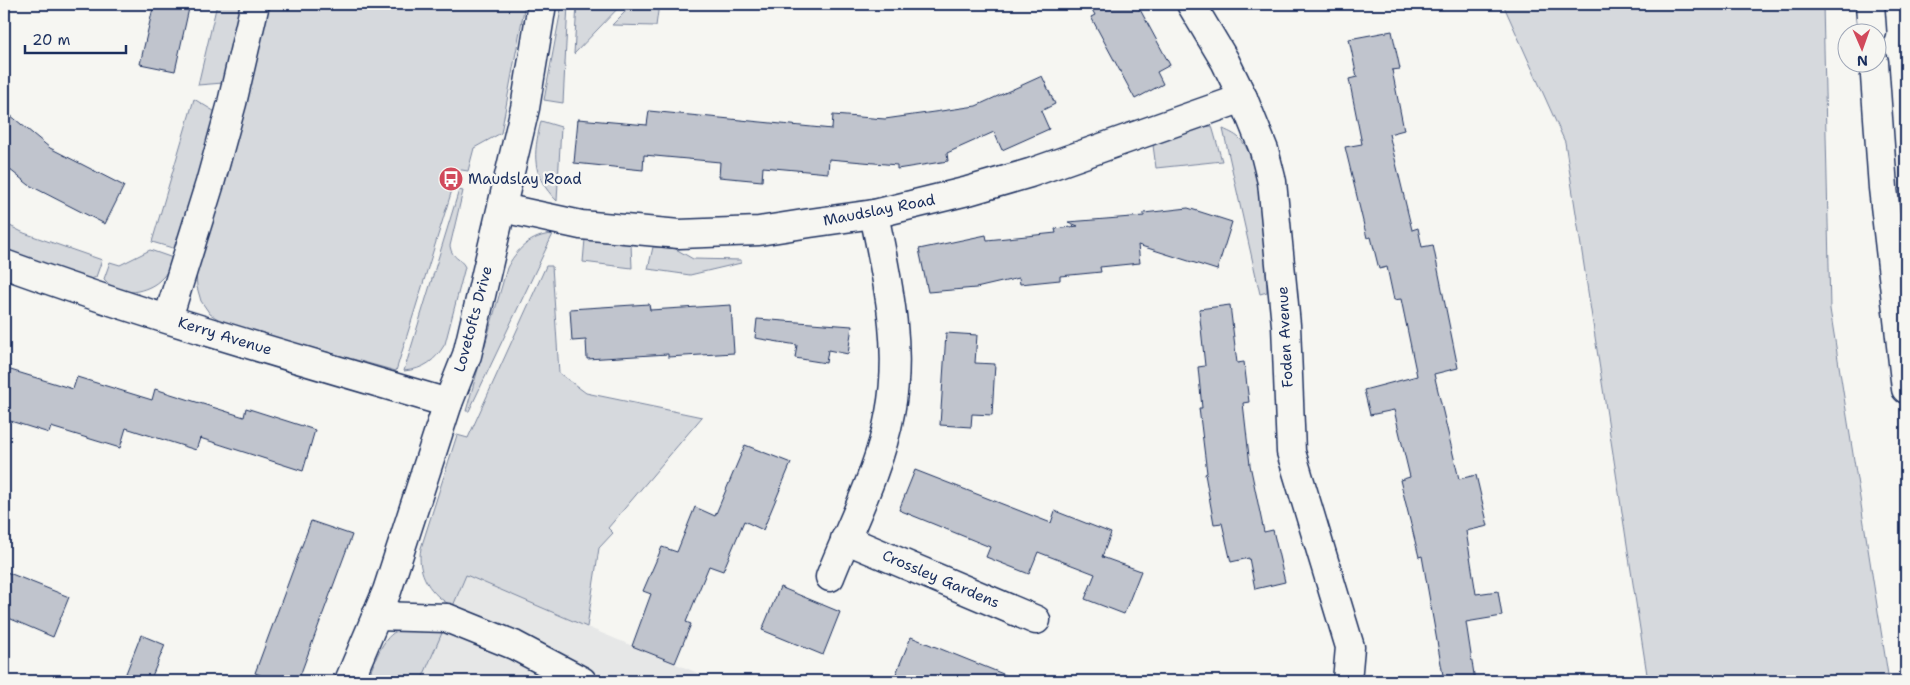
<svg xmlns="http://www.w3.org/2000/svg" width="1910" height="685" font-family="'Shantell Sans',sans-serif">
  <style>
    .built { fill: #e6e7e7 }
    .green { fill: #d6d9dd; stroke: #78849e }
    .building { fill: #c0c4cd; stroke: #1b2f5e }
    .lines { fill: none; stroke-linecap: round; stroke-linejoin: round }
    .minor-casing { stroke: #1b2f5e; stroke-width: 31 }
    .highway-casing { stroke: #1b2f5e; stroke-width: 31 }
    .minor { stroke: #f6f6f2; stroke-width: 28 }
    .highway { stroke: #f6f6f2; stroke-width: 28 }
    .labels { text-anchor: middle; stroke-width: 4.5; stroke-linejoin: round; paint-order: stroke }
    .poi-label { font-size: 15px; fill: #1b2f5e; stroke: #f6f6f2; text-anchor: start }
    .street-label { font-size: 15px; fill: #1b2f5e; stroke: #f6f6f2 }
  </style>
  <rect width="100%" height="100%" fill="#f6f6f2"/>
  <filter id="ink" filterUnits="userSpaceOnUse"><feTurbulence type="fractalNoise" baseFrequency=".02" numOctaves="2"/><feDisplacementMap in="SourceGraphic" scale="10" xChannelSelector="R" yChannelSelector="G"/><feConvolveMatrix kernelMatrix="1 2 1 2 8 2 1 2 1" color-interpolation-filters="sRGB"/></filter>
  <g filter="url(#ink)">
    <path class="built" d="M466,575L587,627L717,681H421Z"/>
    <g class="green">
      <path d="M217,4H241L223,83L198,85Z"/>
      <path d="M268,4H525L501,133L474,148L468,171L449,168L445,188L452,190L396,371L226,324L210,314L201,301L197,287L196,273Z"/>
      <path d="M562,4H568L563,103L544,100Z"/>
      <path d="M577,4H622L574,54Z"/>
      <path d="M633,4H659L656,26L612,25Z"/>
      <path d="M1503,4H1823L1830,309L1889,681H1648L1565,142Z"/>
      <path d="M194,99L217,113L176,249L152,242Z"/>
      <path d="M541,121L561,127L557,201C531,175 533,155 541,121Z"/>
      <path d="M1212,126L1222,161L1156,168L1153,145L1199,127Z"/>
      <path d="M1223,129C1230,132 1237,135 1242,141C1263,167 1266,257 1267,292L1260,294Z"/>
      <path d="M459,190L463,191L450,246C452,259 461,258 465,267L445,344C435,361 424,369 404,371Z"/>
      <path d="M4,223L24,233L102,260L96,277L89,280L4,251Z"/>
      <path d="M553,234L469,411H466L507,268C516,250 531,235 553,234Z"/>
      <path d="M585,239L631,244L632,268L583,262Z"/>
      <path d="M653,247L674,248L693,259L741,260V263L690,275L648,269Z"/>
      <path d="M150,250L173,258C170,266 167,274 161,279C151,290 126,297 112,288C109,286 107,281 104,279L110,262L120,265Z"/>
      <path d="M546,266H552L559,373L586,393L702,417L608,528L613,533L599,548L587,627L466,575L453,606C431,596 416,573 421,548L457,435L468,438Z"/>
      <path d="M431,628L442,633L421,681H367C373,667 382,634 400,630C409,628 421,629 431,628Z"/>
    </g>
    <g class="building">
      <path d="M154,4H190L175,71L140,64Z"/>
      <path d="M1089,4H1137L1170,65L1157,72L1163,84L1135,99L1091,17L1095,15Z"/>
      <path d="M1392,31L1400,69L1392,70L1404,130L1389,134L1412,230L1418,228L1422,247L1433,245L1458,368L1434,374L1459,479L1476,475L1488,526L1466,531L1476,594L1498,591L1502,616L1466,622L1475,681H1444L1422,556L1419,557L1400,480L1410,477L1394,410L1370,415L1364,390L1417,376L1401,299L1394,300L1387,267L1379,269L1371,237L1367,238L1345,147L1362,144L1349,79L1357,77L1349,39Z"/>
      <path d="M1042,76L1055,104L1041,111L1049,129L1002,150L994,132L947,153L948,161L897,169V165L829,159L828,173L763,167L762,181L719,177L720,162L644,155L643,170L574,163L578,119L647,125L649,111L832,129L833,115L885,119L976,106Z"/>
      <path d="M4,110L50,148L124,186L105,224L29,185L4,165Z"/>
      <path d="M1188,208L1232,222L1217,270L1138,245L1140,263L1100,267L1101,272L1060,276V280L1020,284L1019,278L976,288L928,292L919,249L986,235L987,240L1056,233L1055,229L1078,226L1068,222L1144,216V213Z"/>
      <path d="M649,304L650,310L731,305L734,353L668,357V354L587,359L586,340L572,341L570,309Z"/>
      <path d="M1230,305L1237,363L1244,362L1249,402L1243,403L1250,465L1264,532L1273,530L1285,582L1255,589L1249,558L1231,562L1222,523L1214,524L1205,474L1207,473L1199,408H1202L1198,367L1205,366L1199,309Z"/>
      <path d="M757,319L852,326L848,354L828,350L826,363L795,358L797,345L755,338Z"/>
      <path d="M946,333L977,335L975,363L995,364L992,415L972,414L971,427L940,425Z"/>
      <path d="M4,368L73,389L77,377L152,400L155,389L244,417L246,408L315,430L303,471L200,438L196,450L126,428L120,448L51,427L49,433L4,419Z"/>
      <path d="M745,445L791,463L763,530L744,521L723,571L709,566L686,622L691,624L675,663L632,646L651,594L643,591L662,547L677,552L695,507L715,516Z"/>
      <path d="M915,470L1051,523L1055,511L1111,533L1102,557L1141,571L1124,614L1085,599L1095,574L1038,552L1029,574L986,557L990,547L899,510Z"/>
      <path d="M311,521L352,535L298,681H276L255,673Z"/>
      <path d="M4,571L69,597L53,637L4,616Z"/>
      <path d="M780,587L840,612L823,655L762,630Z"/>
      <path d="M141,635L165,645L150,681H123Z"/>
      <path d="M911,637L1018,680L1017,681H893Z"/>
    </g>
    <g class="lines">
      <defs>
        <g id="minor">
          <path d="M1191,4L1225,61L1243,98L1264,150L1272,182L1286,325L1291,452L1350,647L1347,681"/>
          <path d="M502,208L581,225L679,234L759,231L810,223L874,214L968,191L1030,173L1243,98"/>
          <path d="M4,264C149,317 299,359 448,403"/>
          <path d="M168,318L210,183L232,103L255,4"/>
          <path d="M845,539L1036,620"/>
          <path d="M830,577C851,524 880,469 890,413C903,346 887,279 874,214"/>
          <path d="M376,616L447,618L514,645L582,681"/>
          <path d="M349,681L387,591L448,403L467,355L525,108L542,4"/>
        </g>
        <g id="highway">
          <path d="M1870,4L1872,32"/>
          <path d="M1874,62L1883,188L1906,389"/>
        </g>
      </defs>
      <use href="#minor" class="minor-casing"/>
      <use href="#highway" class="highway-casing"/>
      <use href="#minor" class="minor"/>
      <use href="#highway" class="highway"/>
    </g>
  </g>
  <defs>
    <symbol id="bus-disc" viewBox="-11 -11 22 22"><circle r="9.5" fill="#d1495b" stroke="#f6f6f2"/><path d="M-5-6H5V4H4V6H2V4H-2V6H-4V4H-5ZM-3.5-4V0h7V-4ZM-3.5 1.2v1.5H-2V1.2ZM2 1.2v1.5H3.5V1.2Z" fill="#fff"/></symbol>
  </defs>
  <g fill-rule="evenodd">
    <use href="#bus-disc" x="437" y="165" width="28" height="28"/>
  </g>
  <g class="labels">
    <g class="poi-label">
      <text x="468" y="184">Maudslay Road</text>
    </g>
    <g class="street-label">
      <text transform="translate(879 210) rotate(-11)" y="5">Maudslay Road</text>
      <text transform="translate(473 319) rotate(-75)" y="5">Lovetofts Drive</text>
      <text transform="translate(225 336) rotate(17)" y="5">Kerry Avenue</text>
      <text transform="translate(1285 337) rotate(-93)" y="5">Foden Avenue</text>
      <text transform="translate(941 579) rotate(23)" y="5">Crossley Gardens</text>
    </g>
  </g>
  <rect width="1910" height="685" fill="none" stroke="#f6f6f2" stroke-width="20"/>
  <rect x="10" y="10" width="1890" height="665" fill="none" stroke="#1b2f5e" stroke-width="2" filter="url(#ink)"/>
  <g transform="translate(1862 48) rotate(178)"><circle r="24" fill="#f6f6f2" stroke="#9ea6b7"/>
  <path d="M0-4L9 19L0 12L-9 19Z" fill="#d1495b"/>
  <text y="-8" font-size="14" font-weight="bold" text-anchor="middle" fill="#1b2f5e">N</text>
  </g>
  <path d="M25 45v8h101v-8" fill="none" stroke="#1b2f5e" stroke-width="2.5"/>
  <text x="32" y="45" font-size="15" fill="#1b2f5e" stroke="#f6f6f2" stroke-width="4" paint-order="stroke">20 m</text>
</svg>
